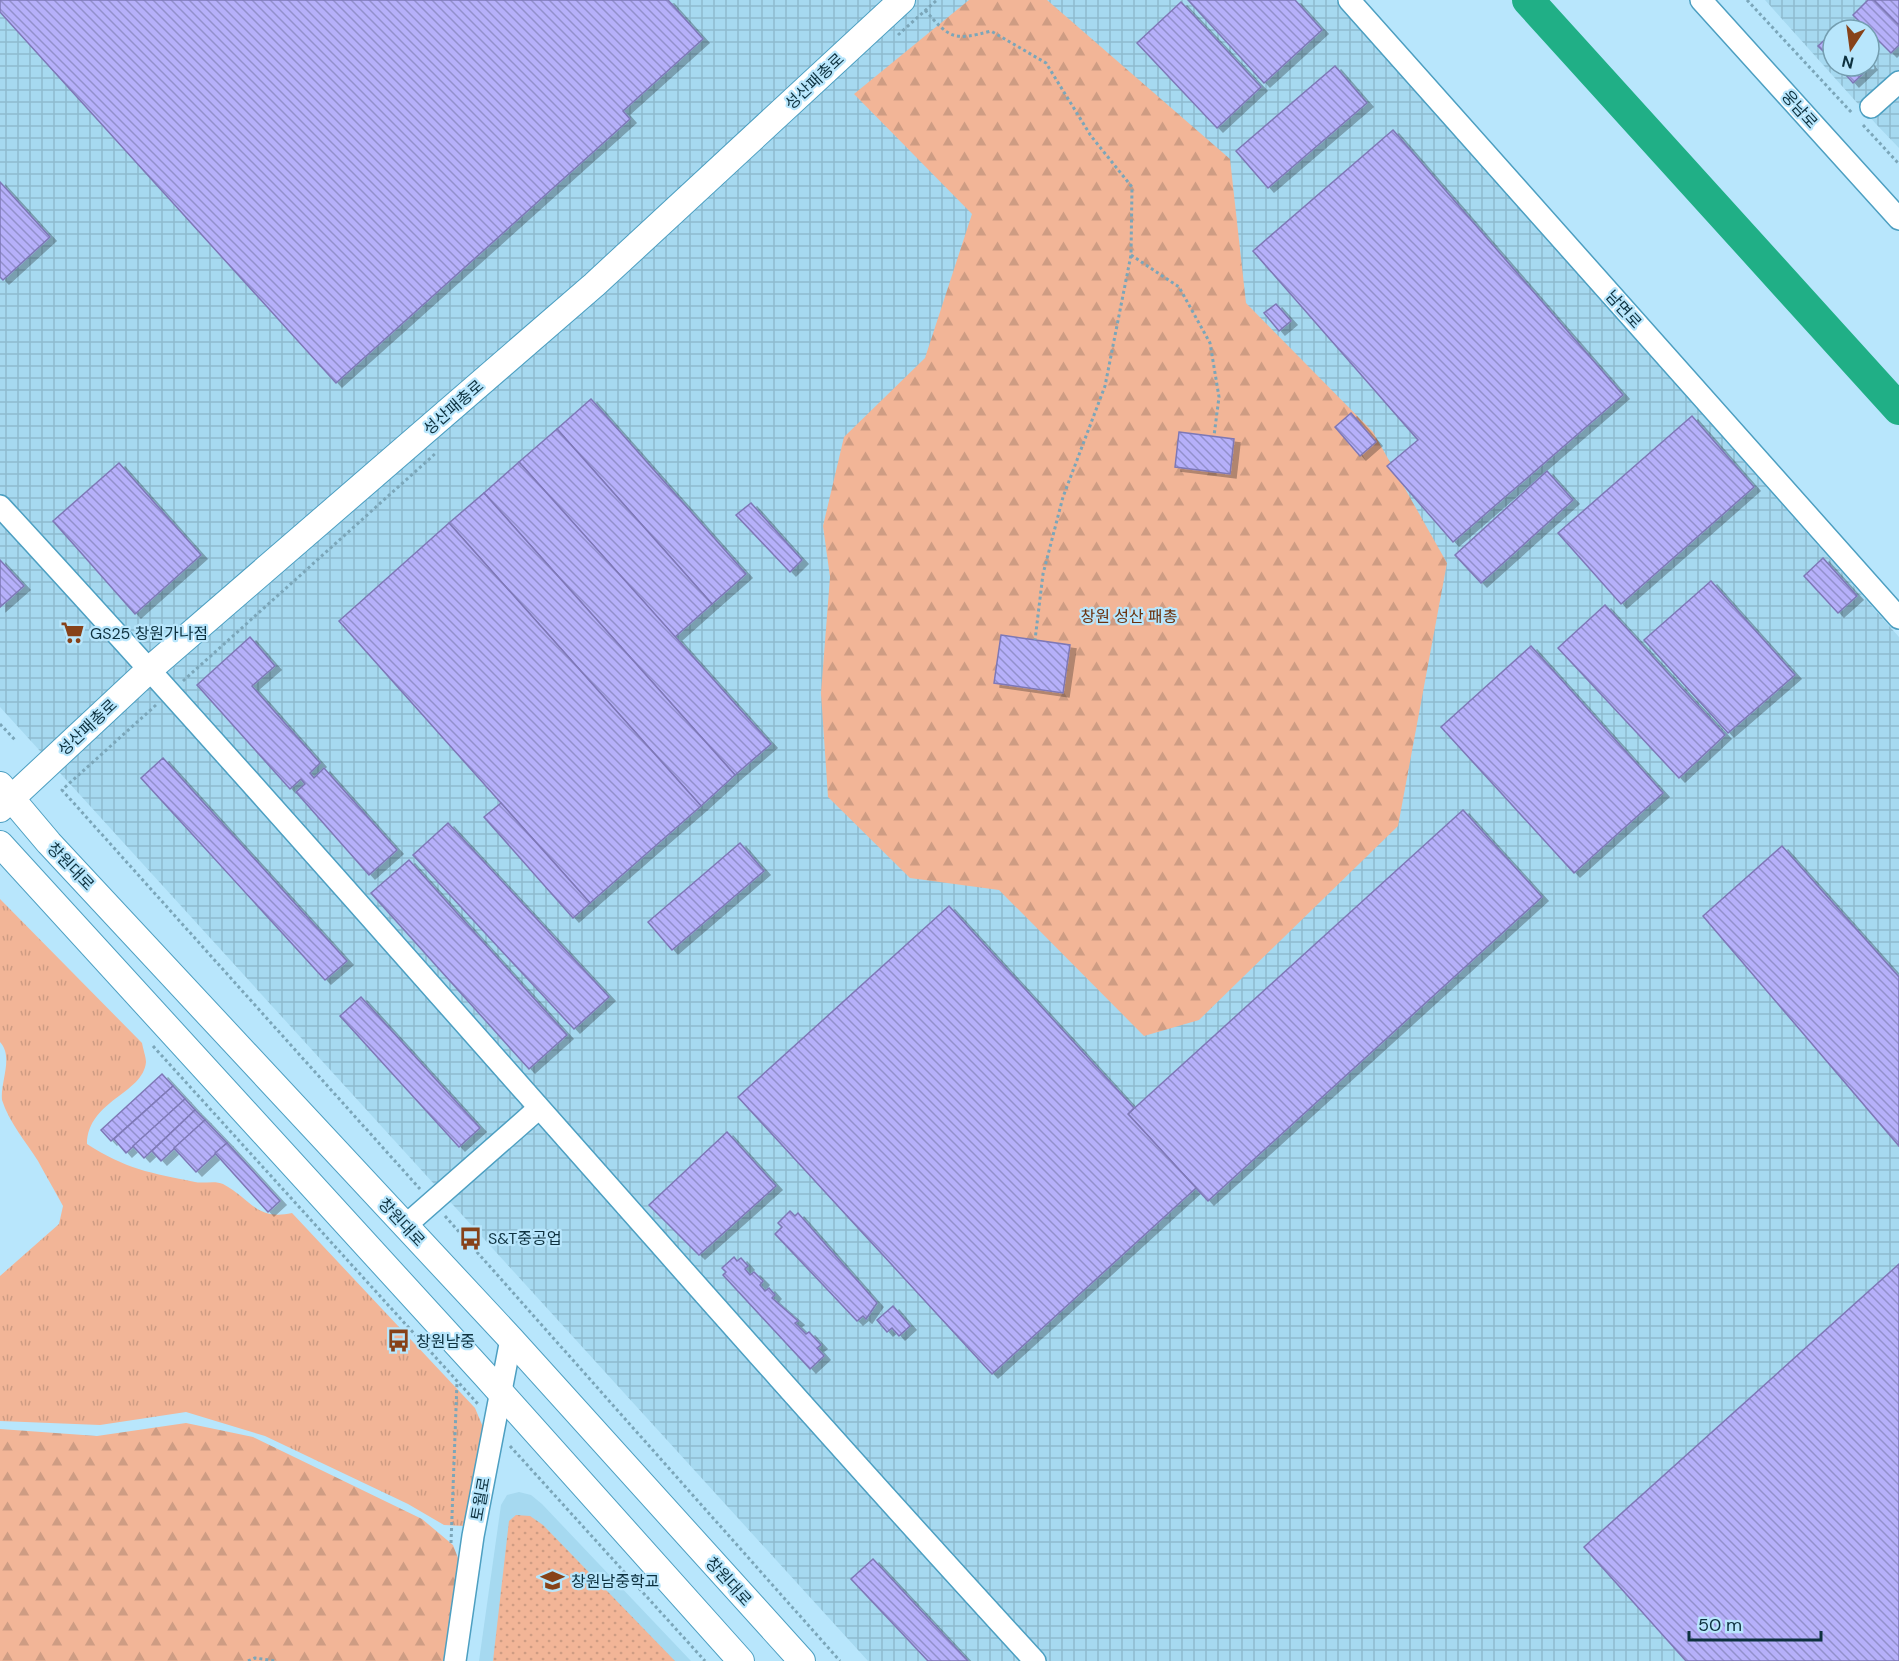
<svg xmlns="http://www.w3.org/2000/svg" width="1899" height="1661" font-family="'DM Sans','Noto Sans KR',sans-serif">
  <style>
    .built { fill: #a6d9f0 }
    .industrial { fill: url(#industrial-grid); fill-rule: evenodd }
    .grass { fill: url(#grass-tufts) }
    .forest { fill: url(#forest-firs) }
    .park { fill: url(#park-dots) }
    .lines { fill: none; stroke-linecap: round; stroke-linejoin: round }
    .river { stroke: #20af86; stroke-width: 32 }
    .building { fill: url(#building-back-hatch); stroke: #7e78b6; stroke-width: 1.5; filter: url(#shadow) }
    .minor-casing { stroke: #4d9fc1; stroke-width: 24 }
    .major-casing { stroke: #4d9fc1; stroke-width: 28 }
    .path { stroke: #7ba6b9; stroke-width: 3; stroke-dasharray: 3 3; stroke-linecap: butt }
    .minor { stroke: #fff; stroke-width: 21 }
    .major { stroke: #fff; stroke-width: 26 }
    .labels { text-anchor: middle; stroke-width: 4.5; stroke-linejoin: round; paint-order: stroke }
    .street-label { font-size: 16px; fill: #0d313f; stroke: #b8e6fc }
    .park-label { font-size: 16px; fill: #6b310c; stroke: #b8e6fc }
    .poi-label { font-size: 16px; fill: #0d313f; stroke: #b8e6fc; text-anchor: start }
  </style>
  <defs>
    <pattern id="industrial-grid" width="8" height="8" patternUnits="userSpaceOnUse" patternTransform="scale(1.5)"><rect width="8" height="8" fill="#a6d9f0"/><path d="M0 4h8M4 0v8" fill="none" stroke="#8ebbcf"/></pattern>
    <pattern id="grass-tufts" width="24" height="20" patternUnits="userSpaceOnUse" patternTransform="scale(1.5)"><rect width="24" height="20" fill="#f2b597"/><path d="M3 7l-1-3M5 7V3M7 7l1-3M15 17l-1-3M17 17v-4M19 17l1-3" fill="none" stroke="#ce9c83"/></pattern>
    <pattern id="forest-firs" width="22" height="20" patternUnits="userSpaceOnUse" patternTransform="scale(1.5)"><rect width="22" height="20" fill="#f2b597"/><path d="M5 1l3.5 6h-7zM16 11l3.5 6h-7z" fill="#ce9c83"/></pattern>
    <pattern id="park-dots" width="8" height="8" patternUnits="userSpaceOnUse" patternTransform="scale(1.5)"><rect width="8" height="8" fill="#f2b597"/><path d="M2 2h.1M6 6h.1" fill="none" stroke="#ce9c83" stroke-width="1.8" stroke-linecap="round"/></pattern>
    <pattern id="building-back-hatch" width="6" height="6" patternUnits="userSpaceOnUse" patternTransform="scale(1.5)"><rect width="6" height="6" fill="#b6b0fa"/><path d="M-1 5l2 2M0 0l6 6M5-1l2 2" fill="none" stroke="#9290cc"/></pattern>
    <filter id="shadow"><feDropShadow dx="6" dy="4" stdDeviation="0" flood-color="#0004"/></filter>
  </defs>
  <rect width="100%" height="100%" fill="#b8e6fc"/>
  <path class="built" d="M519,1492L531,1495L542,1504L691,1661H479L501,1505L507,1495Z"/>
  <g class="industrial">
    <path d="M0,0H1336L1899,637V1661H868L0,707Z"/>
    <path d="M1765,0H1899V148L1876,124ZM1833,30H1869V66H1833Z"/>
  </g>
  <path class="grass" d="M0,899L142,1043C143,1049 146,1057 146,1062C143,1094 88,1100 87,1144C126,1169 150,1173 195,1182C203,1184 215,1180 223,1184C250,1198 256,1221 292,1213L475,1408L485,1432L476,1509L464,1526L444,1525L408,1504L265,1436L186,1412L100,1425L0,1421V1276L59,1224L63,1206C55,1191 46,1176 38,1161C26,1142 9,1122 2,1100C0,1082 14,1057 0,1042Z"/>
  <g class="forest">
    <path d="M969,0H1047L1230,159L1246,303L1373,432L1447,563L1398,826L1199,1020L1144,1036L999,890L910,878L828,797L821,693L830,577L823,526L844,437L925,358L972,214L854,94Z"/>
    <path d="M186,1423L253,1437L422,1519L453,1545L461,1566L445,1661H0V1429L97,1436Z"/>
  </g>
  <path class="park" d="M516,1515L530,1516L543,1525L675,1661H493L509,1521Z"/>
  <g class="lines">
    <path class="river" d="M1528,0L1899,409"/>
  </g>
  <g class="building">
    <path d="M0,0H668L703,39L623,111L630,119L336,383L0,12Z"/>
    <path d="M1188,0H1295L1322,30L1264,83Z"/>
    <path d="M1868,0H1874L1899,25V45L1891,53L1853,15Z"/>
    <path d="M1874,0H1899V25Z"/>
    <path d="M1181,2L1261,87L1217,128L1137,43Z"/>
    <path d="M1833,32V61L1818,46Z"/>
    <path d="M1869,63L1871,66L1853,83L1838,66H1869Z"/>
    <path d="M1335,66L1367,103L1268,188L1236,151Z"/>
    <path d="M1393,130L1623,395L1453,542L1387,466L1418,440L1253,251Z"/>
    <path d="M0,182L50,237L3,280L0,277Z"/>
    <path d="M1276,304L1291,321L1279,331L1264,313Z"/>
    <path d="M591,399L746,574L712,604L557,429Z"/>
    <path d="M1351,413L1376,442L1360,456L1335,427Z"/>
    <path d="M1692,416L1754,487L1621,604L1558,533Z"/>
    <path d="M557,429L712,604L675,637L519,462Z"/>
    <path d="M1179,432L1234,439L1230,474L1175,467Z"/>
    <path d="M519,462L771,744L735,775L484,493Z"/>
    <path d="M119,463L201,555L135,614L53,521Z"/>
    <path d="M1547,471L1573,500L1481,583L1455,555Z"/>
    <path d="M484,493L735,775L701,806L449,523Z"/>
    <path d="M751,503L802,560L790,572L736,515Z"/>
    <path d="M449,523L701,806L590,903L339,621Z"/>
    <path d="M1823,558L1857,596L1838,613L1804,576Z"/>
    <path d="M0,560L24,586L0,607Z"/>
    <path d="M1711,581L1795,675L1728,733L1644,640Z"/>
    <path d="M1605,605L1725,735L1679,778L1558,648Z"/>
    <path d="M1001,635L1070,645L1063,693L994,683Z"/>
    <path d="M250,637L275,666L252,686L320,763L310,773L314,778L324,768L397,850L369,875L296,792L305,784L301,779L290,789L197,685Z"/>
    <path d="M1531,646L1663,793L1574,873L1441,727Z"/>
    <path d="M163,758L347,961L325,980L141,778Z"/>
    <path d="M501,803L590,903L573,918L484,817Z"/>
    <path d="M1463,810L1542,897L1208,1201L1128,1114Z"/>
    <path d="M448,823L609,997L574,1029L413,855Z"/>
    <path d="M740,843L764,871L672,950L648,922Z"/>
    <path d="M1782,846L1899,977V1146L1703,916Z"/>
    <path d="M409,860L567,1035L529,1069L371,893Z"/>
    <path d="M949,906L1134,1108L1128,1114L1196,1188L992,1374L738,1097Z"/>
    <path d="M361,997L480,1128L459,1147L340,1016Z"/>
    <path d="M162,1074L173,1086L111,1141L101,1130Z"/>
    <path d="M173,1086L185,1099L126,1153L114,1139Z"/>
    <path d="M185,1099L195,1110L144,1158L133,1146Z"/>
    <path d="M195,1110L205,1120L161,1161L152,1151Z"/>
    <path d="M205,1120L227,1143L196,1172L174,1148Z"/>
    <path d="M727,1132L776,1186L699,1255L649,1205Z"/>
    <path d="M227,1143L280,1201L268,1212L215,1153Z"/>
    <path d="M790,1211L795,1216L798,1213L877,1303L866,1319L863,1316L857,1321L775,1234L782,1227L778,1223Z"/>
    <path d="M734,1257L737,1261L741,1258L748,1266L745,1269L750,1275L754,1272L763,1281L760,1285L765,1291L769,1288L775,1295L772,1298L798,1321L795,1323L806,1334L809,1332L821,1345L817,1348L824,1356L810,1369L723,1275L726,1272L722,1268Z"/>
    <path d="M1899,1264V1661H1686L1584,1547Z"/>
    <path d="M893,1306L910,1326L899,1336L892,1328L887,1332L877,1320Z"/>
    <path d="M873,1559L968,1661H928L851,1579Z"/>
  </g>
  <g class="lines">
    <defs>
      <g id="minor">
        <path d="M1349,0L1899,618"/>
        <path d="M1701,0L1899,219"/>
        <path d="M1871,107L1899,82"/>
        <path d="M0,506C350,886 685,1280 1035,1661"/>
        <path d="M405,1226L538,1109"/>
        <path d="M455,1661L473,1536L511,1339"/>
      </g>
      <g id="major">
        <path d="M0,785L49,843L511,1339L802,1661"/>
        <path d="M0,809L150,669L594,285L902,0"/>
        <path d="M0,844L485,1375L741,1661"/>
      </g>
    </defs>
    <use href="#minor" class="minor-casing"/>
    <use href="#major" class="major-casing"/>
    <g class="path">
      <path d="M1747,0L1852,113"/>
      <path d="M925,10C950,39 954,41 991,31L1046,63L1091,136L1132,187L1131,255L1105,386L1063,497L1043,574L1035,640"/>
      <path d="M898,35L937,0"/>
      <path d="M1863,125L1899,164"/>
      <path d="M1131,255L1179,287L1210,343L1219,397L1214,436"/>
      <path d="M183,681L437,452"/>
      <path d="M156,705L62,790L420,1189"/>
      <path d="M0,724L16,741"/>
      <path d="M153,1046L478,1404"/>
      <path d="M445,1216L840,1661"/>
      <path d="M510,1446L705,1661"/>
      <path d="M451,1543L457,1382"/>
      <path d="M248,1661L255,1658L276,1661"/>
    </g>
    <use href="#minor" class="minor"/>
    <use href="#major" class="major"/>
  </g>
  <defs>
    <symbol id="supermarket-bare" viewBox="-9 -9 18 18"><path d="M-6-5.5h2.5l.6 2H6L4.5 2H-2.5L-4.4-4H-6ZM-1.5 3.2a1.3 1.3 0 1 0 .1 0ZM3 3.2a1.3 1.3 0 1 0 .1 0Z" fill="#874219" stroke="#b8e6fc" stroke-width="2.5" paint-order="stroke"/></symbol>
    <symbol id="bus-bare" viewBox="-9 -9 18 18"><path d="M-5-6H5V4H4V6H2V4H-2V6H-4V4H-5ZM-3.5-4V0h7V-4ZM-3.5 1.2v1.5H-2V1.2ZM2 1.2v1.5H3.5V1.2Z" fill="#874219" stroke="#b8e6fc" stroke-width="2.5" paint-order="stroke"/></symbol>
    <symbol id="school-bare" viewBox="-9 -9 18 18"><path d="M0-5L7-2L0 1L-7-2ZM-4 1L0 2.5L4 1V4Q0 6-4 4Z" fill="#874219" stroke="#b8e6fc" stroke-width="2.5" paint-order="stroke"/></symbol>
  </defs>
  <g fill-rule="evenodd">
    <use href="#supermarket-bare" x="56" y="616" width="33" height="33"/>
    <use href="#bus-bare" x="454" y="1222" width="33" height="33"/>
    <use href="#bus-bare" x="382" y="1324" width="33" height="33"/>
    <use href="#school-bare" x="536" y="1564" width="33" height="33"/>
  </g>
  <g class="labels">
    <g class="street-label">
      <text transform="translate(814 81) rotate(-43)" y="6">성산패총로</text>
      <text transform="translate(1800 109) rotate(48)" y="6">웅남로</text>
      <text transform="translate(1624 309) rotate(48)" y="6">남면로</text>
      <text transform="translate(453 407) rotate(-41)" y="6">성산패총로</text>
      <text transform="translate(87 727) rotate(-43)" y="6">성산패총로</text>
      <text transform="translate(71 866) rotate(46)" y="6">창원대로</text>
      <text transform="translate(402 1222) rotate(47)" y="6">창원대로</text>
      <text transform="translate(480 1499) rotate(-80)" y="6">토월로</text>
      <text transform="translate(729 1581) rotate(48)" y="6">창원대로</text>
    </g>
    <g class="park-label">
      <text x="1129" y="622">창원 성산 패총</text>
    </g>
    <g class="poi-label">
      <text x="90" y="639">GS25 창원가나점</text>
      <text x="488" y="1244">S&amp;T중공업</text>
      <text x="416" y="1347">창원남중</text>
      <text x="571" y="1587">창원남중학교</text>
    </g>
  </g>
  <g transform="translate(1851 48) rotate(193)"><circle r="28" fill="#b8e6fc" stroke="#749eb0" stroke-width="1.5"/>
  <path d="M0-4.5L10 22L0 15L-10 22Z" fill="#874219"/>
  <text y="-9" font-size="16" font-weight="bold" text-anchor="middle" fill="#0d313f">N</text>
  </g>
  <path d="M1689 1631v9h132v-9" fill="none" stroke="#0d313f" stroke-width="3"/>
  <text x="1698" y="1631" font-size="18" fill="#0d313f" stroke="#b8e6fc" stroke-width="4.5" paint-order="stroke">50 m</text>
</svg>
